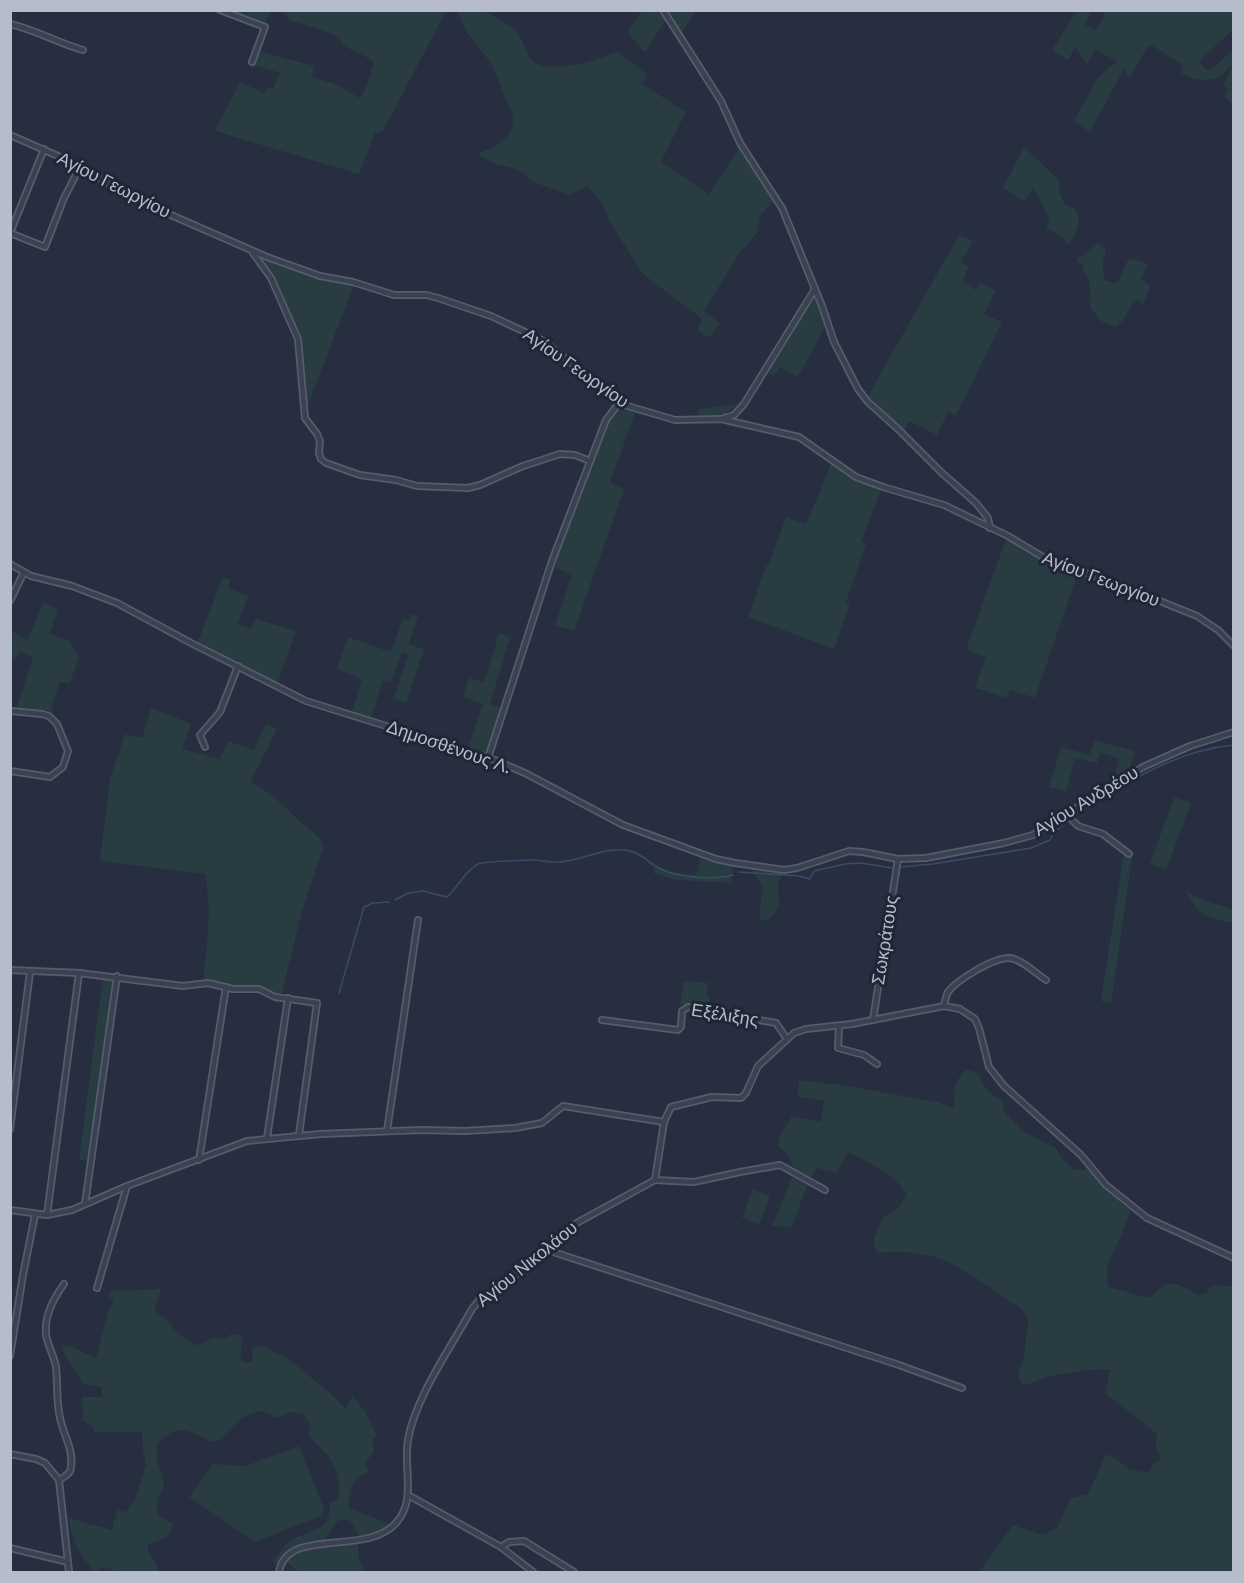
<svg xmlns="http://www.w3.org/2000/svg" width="1244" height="1583" font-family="Rubik,sans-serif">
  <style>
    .green { fill: #283c41 }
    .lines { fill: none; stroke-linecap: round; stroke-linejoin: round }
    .stream { stroke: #3c4a69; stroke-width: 1.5 }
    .minor-casing { stroke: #555c6b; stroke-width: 8 }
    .minor { stroke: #3a4150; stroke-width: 4.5 }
    .labels { text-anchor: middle; stroke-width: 6; stroke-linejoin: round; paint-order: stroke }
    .street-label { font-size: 18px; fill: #b7bccb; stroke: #1f2635 }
  </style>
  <rect width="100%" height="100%" fill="#262e40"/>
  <g class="green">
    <path d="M228,11H272L264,25Z"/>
    <path d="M282,11H450L451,12L446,11L383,131L375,133L359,174L215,131L240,82L264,93L268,87L273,88L280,73L253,65L259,51L314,66L312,77L338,85L360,98L367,85L374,61L344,46L341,40L333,34L289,20Z"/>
    <path d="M461,11C467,11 474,9 480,11C490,13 509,24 516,31C524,39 525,53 532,60C548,76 599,60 617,51L647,74L642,84L686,112L661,162L709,194L740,147L758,172L773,202L761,214L757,233L738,255L704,311L720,323L709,338L698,331L702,319L643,274L608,219L603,205L587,186L570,195L533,182L525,174L513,168L492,163L477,154L492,148L507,137L512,128L513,116L491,63L466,32L458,13Z"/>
    <path d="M643,11H696L678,38L668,18L665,21L645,53L627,32Z"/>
    <path d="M1077,11H1086L1091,13L1085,25L1096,30L1106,11H1233V30L1199,61L1205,69L1210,70L1233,50V105L1225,96L1228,89L1223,86L1232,67L1230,66C1218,84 1200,82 1182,74L1181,64L1151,45L1146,49L1130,78H1128L1125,67L1090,132L1074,121L1097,79L1117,61L1095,50L1087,64L1075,47L1068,60L1052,50Z"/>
    <path d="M1024,147L1058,179C1059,191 1060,206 1075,208C1083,223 1076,232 1069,245L1062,237L1046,227L1050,219L1033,188L1024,201L1003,188Z"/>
    <path d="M959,235L973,241L961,262L969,267L963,281L976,290L979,283L996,290L984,314L1002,322L956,415L948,412L937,435L909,421L904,432L868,396Z"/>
    <path d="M1098,243L1106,250L1103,263L1104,280L1114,283L1120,280C1127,260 1126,253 1148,265L1141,279L1150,286L1143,305L1138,300L1134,301L1123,320L1116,327L1102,322L1091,309L1089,278L1083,270V265L1078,262L1077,257L1085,255Z"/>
    <path d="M258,255L321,279L354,285L306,410L304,364L300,336L273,278Z"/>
    <path d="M815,292L826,325L798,377L780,367L774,376L767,372Z"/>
    <path d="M738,404L724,414L696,418L699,409Z"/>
    <path d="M625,410L635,413L610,483L624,489L574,631L555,626L572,574L552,567L608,420L615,411Z"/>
    <path d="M832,462L855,478L881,490L861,542L866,544L846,602L850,604L834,649L748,617L766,566H768L786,517L806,524Z"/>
    <path d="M1006,539L1037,558L1077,575L1035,698L1010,690L1007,698L975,688L986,657L966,649Z"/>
    <path d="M223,577L231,580L228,588L248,596L238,624L251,629L256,619L296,631L277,684L197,644Z"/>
    <path d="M43,603L58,609L50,633L69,641L79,656L70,683L60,682L51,708L55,717C43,711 30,710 16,710L33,657L19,651L16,659L11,656L10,638L13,632L20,635L27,641Z"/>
    <path d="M411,614L418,616L409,644L424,649L406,703L394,699L408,655L402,652L391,683L383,680L371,719L352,713L362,679L337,669L348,637L391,652L403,618L409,620Z"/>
    <path d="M499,633L510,637L490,704L503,708L488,754L468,749L483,704L463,697L469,678L484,682Z"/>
    <path d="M151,708L191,724L182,749L220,759L228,741L254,750L266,724L277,729L251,782C270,792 281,803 296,818C305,827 318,833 324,845L301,915L282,992L279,996L262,989L233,987L213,981L203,982C207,945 212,911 205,874L100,861L110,779L125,734L142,738Z"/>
    <path d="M1095,740L1135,751L1128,774L1112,785L1119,758L1101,753L1097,763L1075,758L1066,792L1049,787L1061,747L1090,755Z"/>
    <path d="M1174,797L1191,803L1166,870L1150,864Z"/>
    <path d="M627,849C641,853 649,862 662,868C672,873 685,874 696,875L701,857L733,866L731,883L677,880L653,873L654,868C646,860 638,854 627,852Z"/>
    <path d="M1124,852L1132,858L1111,1004L1101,1001Z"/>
    <path d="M750,870L783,873L778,883L779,905L774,914L767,921L761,920C755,898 774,892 750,870Z"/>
    <path d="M1185,891L1205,901L1233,909V923C1200,916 1203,918 1185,891Z"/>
    <path d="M103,977L115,978L89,1161L79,1160Z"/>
    <path d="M684,981L708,983L707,995L710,997L708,1010L680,1004Z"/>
    <path d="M966,1070C980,1071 980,1078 986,1088C990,1094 997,1097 1002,1100L1004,1111L1021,1129L1041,1141L1055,1147L1064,1161L1075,1170H1091L1105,1187L1130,1211C1128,1219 1125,1226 1122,1234C1113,1255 1103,1263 1109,1287L1149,1298L1165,1284H1178L1198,1295L1206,1293L1212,1285L1233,1286V1572H979L1013,1525L1043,1535L1057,1528L1071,1498L1088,1494L1106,1454L1117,1459L1129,1469L1149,1473L1153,1464L1161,1459L1155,1445L1157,1434L1105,1393L1110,1370C1096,1367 1059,1374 1044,1378C1035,1381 1031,1385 1021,1385L1018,1375L1024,1355L1028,1319L1020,1308C997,1293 973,1274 948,1262C930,1253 899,1250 879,1253L874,1247V1240L878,1227L884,1217L899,1207L907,1195C893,1173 871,1163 848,1152L836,1173L816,1168L812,1178L796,1172L789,1156L778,1145L780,1135L792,1116L821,1122L824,1101L797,1097L799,1080L841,1085L938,1102L954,1109C955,1091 951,1084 966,1070Z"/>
    <path d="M792,1177L807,1185L792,1227L772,1226Z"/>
    <path d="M753,1189L770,1196L759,1225L742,1218Z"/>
    <path d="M161,1289L154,1311L167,1320L176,1331L194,1345L204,1343L212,1337L226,1339L231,1334L242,1336L243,1341L240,1355L242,1361L247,1363L253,1360L251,1348L266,1346L273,1352L286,1357L330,1393L346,1409L352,1396L364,1410L377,1436L373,1439L374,1451L365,1464L369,1472C352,1477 349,1491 349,1508L393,1525C346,1554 362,1521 346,1520C342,1519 339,1521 336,1522L324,1541C299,1544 293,1544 276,1565L272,1560C279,1556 281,1547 289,1542C309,1527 330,1536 330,1502L338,1500C343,1484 335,1462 324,1451C317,1444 313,1441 308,1433L311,1426L304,1415L291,1412L280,1417H274L270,1413L258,1411L241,1418L218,1441L212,1442L188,1431L178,1430L169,1434L157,1444V1461L163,1476L164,1488C157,1497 155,1504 158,1516L172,1523C173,1538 161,1539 149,1544L148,1550L160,1572H114L111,1569L104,1567L94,1572L77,1549L68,1518L112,1530L117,1510L126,1512L135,1500L146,1465L143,1451L142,1432H94L93,1427L83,1421L82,1397H102V1387L83,1384L63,1352L62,1346H70L96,1358L108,1312L114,1300L109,1298L110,1291Z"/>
    <path d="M299,1446L324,1509L321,1516L255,1542L189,1497L213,1464L245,1466Z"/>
    <path d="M358,1544V1555L364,1572H298L288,1563V1559C305,1542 336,1546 358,1544Z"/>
  </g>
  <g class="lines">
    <g class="stream">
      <path d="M1073,817L1085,807C1132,780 1178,750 1234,745"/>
      <path d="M899,867L933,864L1031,848L1050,840L1054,832L1068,821"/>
      <path d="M739,872L799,876L810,879L814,871L845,864L861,863L892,868"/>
      <path d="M395,900L408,893L423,891L447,897C458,887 464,872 478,864C481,862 524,860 532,860C541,860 550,863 559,862C583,861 606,845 630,851C642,854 647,861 657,867C675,878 713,880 733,875"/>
      <path d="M339,993L364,907L373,903L389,902"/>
    </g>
    <defs>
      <g id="minor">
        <path d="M220,10L265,27L252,62"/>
        <path d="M663,10L721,101L740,143L782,208L822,306L834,342L858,389L868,402L898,429L942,473L976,503L988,518L990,528"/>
        <path d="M10,24C36,30 58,43 83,50"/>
        <path d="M10,135L67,160L139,201L267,257L320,276L353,282L394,295H427L438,298L491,316L544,341L621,404L675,420L721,419L799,437L856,477L883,487L944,505L1008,536L1048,560L1120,585L1197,616L1218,630L1234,646"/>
        <path d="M10,233L45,247L64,198L80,167"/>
        <path d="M10,233L44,149"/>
        <path d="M253,253L271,278L298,339L305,418L317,434L320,441L319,453L321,459L326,463L360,475L396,480L417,486L468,488L480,485L523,466L560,454L575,455L590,461"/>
        <path d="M721,419L734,415L744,404L815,289"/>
        <path d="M10,564L31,576L72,586L117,603L191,643L306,701L495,760L525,773L623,825L716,859L735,863L784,870L797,868L849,851L863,852L898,859L926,858L1004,843L1033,835L1143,767L1190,746L1234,732"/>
        <path d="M10,601L24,572"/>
        <path d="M10,711L42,714L49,716L57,724L68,751L63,767L50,777L10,771"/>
        <path d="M205,747L200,735L220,712L238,666"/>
        <path d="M488,758L552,561L606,420L619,403"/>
        <path d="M1067,815L1078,826L1103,834L1129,854"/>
        <path d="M10,970L79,973L183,986L208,983L233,989H259L275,997L317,1003L299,1135"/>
        <path d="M944,1006C945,1001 946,996 948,992C957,980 994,957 1010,958C1023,960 1035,973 1046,980"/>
        <path d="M602,1020L678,1030L681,1027L682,1011L688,1007L776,1023L787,1039"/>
        <path d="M873,1020L898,859"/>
        <path d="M839,1026L838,1048L864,1055L877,1064"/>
        <path d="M10,1129L30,972"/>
        <path d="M387,1131L418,920"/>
        <path d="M267,1138L288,998"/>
        <path d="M199,1160L226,987"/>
        <path d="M655,1180L664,1122L671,1107L712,1097L741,1098L746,1093L758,1066L794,1033L806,1029L852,1024L944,1006L960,1009L975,1019L979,1028L989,1067L1004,1086L1081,1155L1106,1185L1147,1218L1234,1258"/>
        <path d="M655,1180L694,1182L740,1172L780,1165L825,1190"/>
        <path d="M85,1204L117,976"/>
        <path d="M10,1210L47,1215L72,1210L127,1186L247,1141L321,1134L421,1130L465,1131L515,1128L542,1123L563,1106L664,1122"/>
        <path d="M47,1215L79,973"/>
        <path d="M544,1249L899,1365L962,1388"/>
        <path d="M97,1288L127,1186"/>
        <path d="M10,1356L23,1275L35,1215"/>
        <path d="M10,1454L36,1459L45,1463L59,1480L69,1572"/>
        <path d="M59,1480C64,1477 71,1474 71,1467C74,1450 63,1434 60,1418C56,1401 58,1384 56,1367C54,1356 48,1346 46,1335C44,1316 53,1299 64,1284"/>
        <path d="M408,1495L501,1547L533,1572"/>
        <path d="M501,1547L509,1542L524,1541L574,1572"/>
        <path d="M10,1548L68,1562"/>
        <path d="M279,1572C287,1526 366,1557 396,1523C417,1500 403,1468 408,1440C415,1398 451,1347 472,1309L480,1299L501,1288L573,1225L655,1180"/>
      </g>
    </defs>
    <use href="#minor" class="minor-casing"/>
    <use href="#minor" class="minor"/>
  </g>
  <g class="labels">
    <g class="street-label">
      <text transform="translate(114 185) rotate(27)" y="6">Αγίου Γεωργίου</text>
      <text transform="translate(576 368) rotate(35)" y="6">Αγίου Γεωργίου</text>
      <text transform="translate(1101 579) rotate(21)" y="6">Αγίου Γεωργίου</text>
      <text transform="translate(449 747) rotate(19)" y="6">Δημοσθένους Λ.</text>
      <text transform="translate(1086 801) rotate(-31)" y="6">Αγίου Ανδρέου</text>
      <text transform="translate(885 940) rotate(-81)" y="6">Σωκράτους</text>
      <text transform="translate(725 1015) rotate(9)" y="6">Εξέλιξης</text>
      <text transform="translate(527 1264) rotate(-39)" y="6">Αγίου Νικολάου</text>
    </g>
  </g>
  <rect width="1244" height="1583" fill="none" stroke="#b7bccb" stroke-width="24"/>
</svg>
